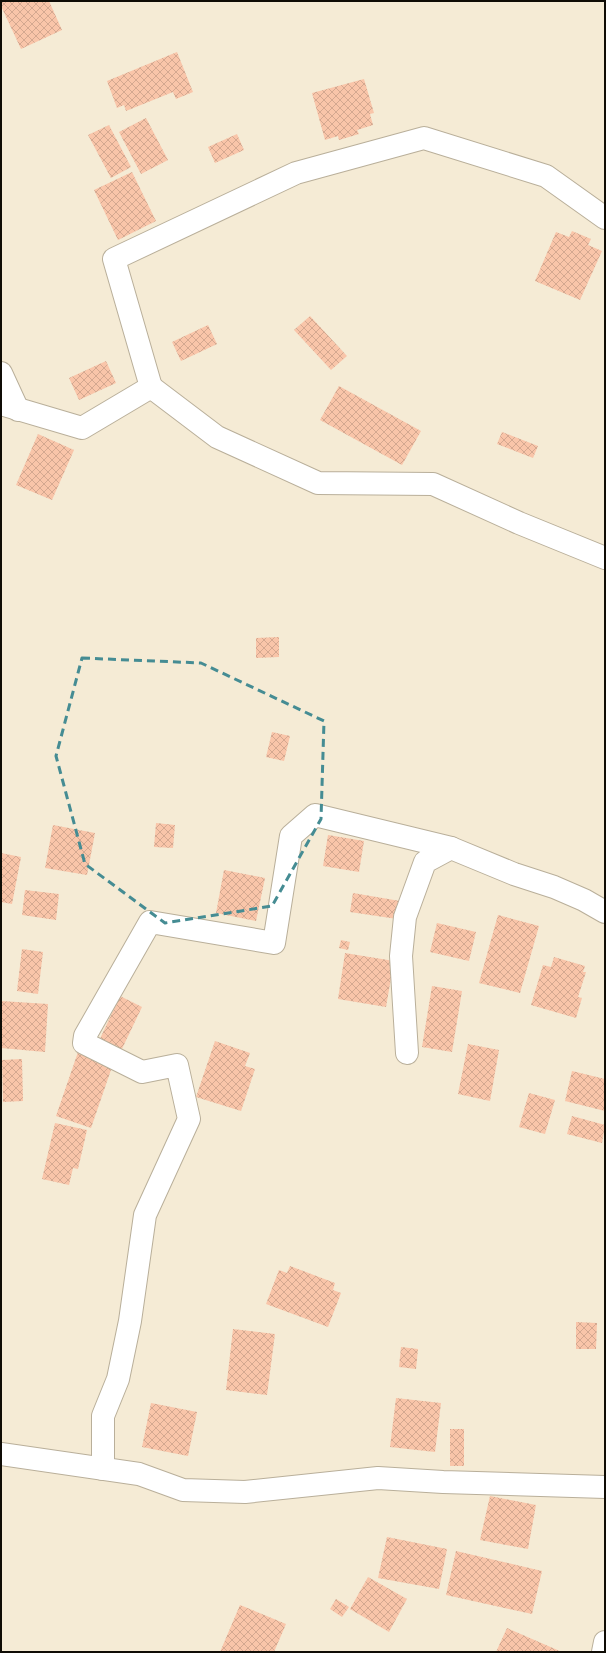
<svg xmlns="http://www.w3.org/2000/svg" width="606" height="1653" font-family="'Zilla Slab',serif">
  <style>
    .building { fill: url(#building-cross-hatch) }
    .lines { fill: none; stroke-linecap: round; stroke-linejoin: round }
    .street-casing { stroke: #b9af9a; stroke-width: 24 }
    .street { stroke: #fff; stroke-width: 22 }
    .marked { fill: none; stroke: #458c93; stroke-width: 3; stroke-dasharray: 8 5; stroke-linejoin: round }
  </style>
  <defs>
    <pattern id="building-cross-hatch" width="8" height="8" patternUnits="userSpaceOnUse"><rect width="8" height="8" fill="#f9c5a9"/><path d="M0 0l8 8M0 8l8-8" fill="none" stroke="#d4a890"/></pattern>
  </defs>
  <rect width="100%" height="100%" fill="#f5ebd5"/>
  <g class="building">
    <path d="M1,1H49L62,30L21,49L1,6Z"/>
    <path d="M177,52L193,92L176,99L173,92L126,111L124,105L117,108L107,81Z"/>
    <path d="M364,79L374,113L370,114L373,125L357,130L359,134L339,140L338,136L325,140L312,93Z"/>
    <path d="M146,118L168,160L141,174L119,132Z"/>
    <path d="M109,125L131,167L111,178L88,135Z"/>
    <path d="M237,134L244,150L215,163L208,147Z"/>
    <path d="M132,172L156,221L118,240L94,190Z"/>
    <path d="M572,231L591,239L588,245L602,251L580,300L535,281L556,232L569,237Z"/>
    <path d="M310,316L347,356L331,370L294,330Z"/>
    <path d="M208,325L217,344L181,361L172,342Z"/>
    <path d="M106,361L116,383L79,400L69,378Z"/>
    <path d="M339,386L421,431L402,465L320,420Z"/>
    <path d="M502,432L538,446L533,458L497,444Z"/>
    <path d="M38,434L74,450L52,500L16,485Z"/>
    <path d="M279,637V657L256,658V638Z"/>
    <path d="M272,732L290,736L284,761L266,757Z"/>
    <path d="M156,823L175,825L173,848L154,847Z"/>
    <path d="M53,825L95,833L87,875L45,868Z"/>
    <path d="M328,835L364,841L359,872L323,866Z"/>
    <path d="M1,853L21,857L12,904L1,902Z"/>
    <path d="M224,870L265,878L256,921L216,913Z"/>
    <path d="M25,890L59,894L56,920L22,915Z"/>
    <path d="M353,893L400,901L397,919L350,912Z"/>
    <path d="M498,915L539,926L520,993L479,983Z"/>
    <path d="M437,923L476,932L469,961L430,952Z"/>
    <path d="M341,940L350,942L348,950L339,948Z"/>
    <path d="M22,949L43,952L38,994L17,991Z"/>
    <path d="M345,953L394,961L386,1007L338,999Z"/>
    <path d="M554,957L585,966L583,972H586L578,997L582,998L576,1018L531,1005L543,965L551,967Z"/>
    <path d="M432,986L462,991L452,1052L422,1047Z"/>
    <path d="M120,996L142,1007L120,1053L98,1043Z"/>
    <path d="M1,1001L48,1004L45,1052L1,1048Z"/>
    <path d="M215,1041L250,1053L245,1066L255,1069L241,1111L196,1097Z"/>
    <path d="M468,1044L499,1050L490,1101L458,1094Z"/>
    <path d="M78,1052L113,1064L91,1128L56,1116Z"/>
    <path d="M22,1059L23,1101L3,1102L2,1060Z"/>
    <path d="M572,1071L605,1079V1111L565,1101Z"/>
    <path d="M529,1093L555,1100L545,1134L519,1127Z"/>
    <path d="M572,1116L605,1125L602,1143L567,1134Z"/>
    <path d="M55,1123L87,1130L78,1169L73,1168L69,1185L42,1179Z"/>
    <path d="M290,1266L335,1283L333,1290L341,1293L328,1327L266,1304L279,1270L287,1273Z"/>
    <path d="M576,1322L597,1323L596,1349H576Z"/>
    <path d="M233,1329L275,1334L267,1395L226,1390Z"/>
    <path d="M401,1347L418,1349L416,1369L399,1367Z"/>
    <path d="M396,1398L441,1403L435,1452L390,1447Z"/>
    <path d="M151,1403L197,1412L188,1456L142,1447Z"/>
    <rect x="450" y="1429" width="14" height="37"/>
    <path d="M490,1496L536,1505L528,1549L480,1540Z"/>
    <path d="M387,1537L447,1549L439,1589L378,1578Z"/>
    <path d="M456,1551L542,1571L532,1614L446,1595Z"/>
    <path d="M368,1577L407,1599L389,1632L350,1609Z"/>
    <path d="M336,1599L349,1607L342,1617L330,1609Z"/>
    <path d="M240,1605L286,1624L274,1652H220Z"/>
    <path d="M507,1628L562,1652H496Z"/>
  </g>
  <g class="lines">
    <defs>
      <g id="street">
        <path d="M1,373L18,410"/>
        <path d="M151,387L114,259L296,173L424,138L546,176L605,218"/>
        <path d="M1,404L82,428L151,387L217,437L318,483L433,484L519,523L605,558"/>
        <path d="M407,1053L401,956L405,917L425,862L451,848L514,874L554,887L584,900L605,912"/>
        <path d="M1,1454L139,1474L183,1490L245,1492L378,1478L443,1482L605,1487"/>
        <path d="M103,1469V1416L118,1379L130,1321L145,1215L189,1119L177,1065L142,1072L84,1043L85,1036L150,922L274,943L291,836L315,815L451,848"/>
        <path d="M603,1652L605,1642"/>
      </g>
    </defs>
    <use href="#street" class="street-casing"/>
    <use href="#street" class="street"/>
  </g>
  <path class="marked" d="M82,658L201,663L324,721L321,819L272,906L165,923L85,864L56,756Z"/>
  <rect width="606" height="1653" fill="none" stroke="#0f0c05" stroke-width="4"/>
</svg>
